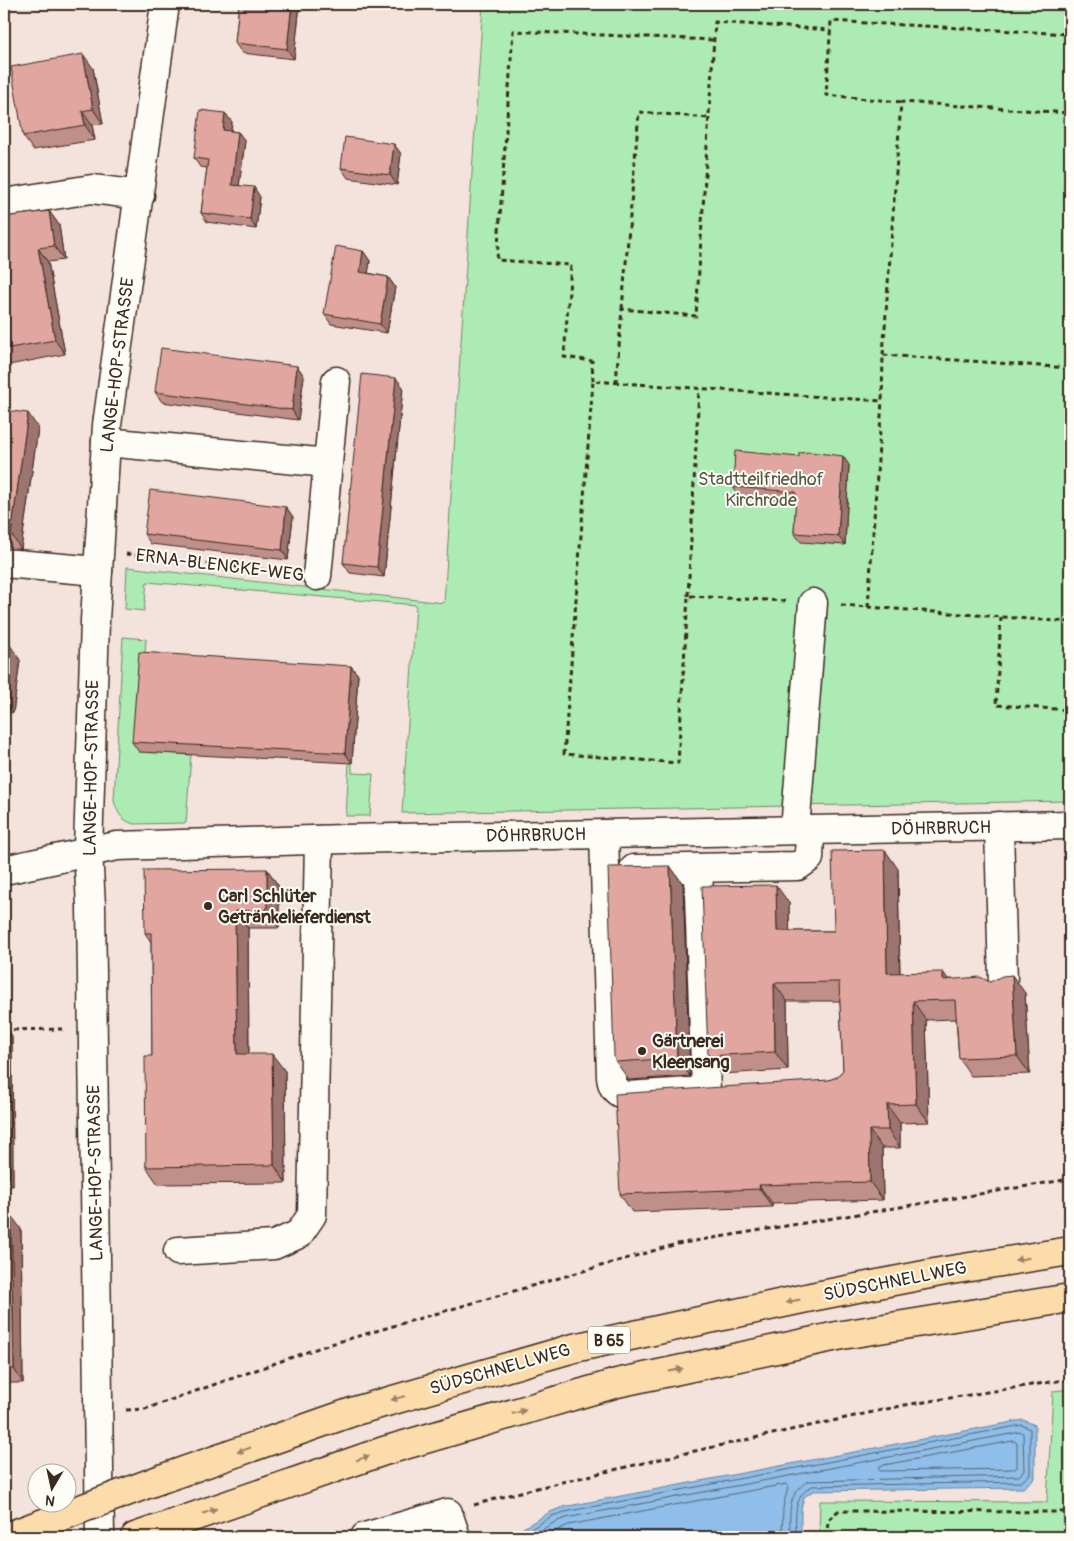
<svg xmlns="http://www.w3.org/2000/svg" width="1074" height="1541" font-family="Pangolin,sans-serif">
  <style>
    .green { fill: #acebb3; stroke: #748a68 }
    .water { fill: #8ebee9; stroke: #6d8398 }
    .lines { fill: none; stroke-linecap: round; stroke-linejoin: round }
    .shore { stroke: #5c656f; stroke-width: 1 }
    .minor-casing { stroke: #3b2a1e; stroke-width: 31 }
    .highway-casing { stroke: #3b2a1e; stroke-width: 31 }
    .path { stroke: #3b2a1e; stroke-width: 3; stroke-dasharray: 5 4; stroke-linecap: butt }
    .minor { stroke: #fdfcf7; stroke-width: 28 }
    .highway { stroke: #fddcac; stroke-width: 28 }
    .highway-bridge-casing { stroke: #3b2a1e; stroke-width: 31; stroke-linecap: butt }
    .highway-bridge { stroke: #fddcac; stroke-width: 28 }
    .wall { fill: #c18f89; stroke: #3b2a1e }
    .shaded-wall { fill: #9d746f; stroke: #3b2a1e }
    .building { fill: #e0a69f; stroke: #3b2a1e }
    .oneway { fill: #9c8365 }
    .poi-dot { fill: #3b2a1e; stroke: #fdfcf7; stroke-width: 2 }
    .labels { text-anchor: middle; stroke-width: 4; stroke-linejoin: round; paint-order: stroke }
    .shield { fill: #fdfcf7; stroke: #75695f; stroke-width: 1 }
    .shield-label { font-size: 16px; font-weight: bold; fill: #3b2a1e }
    .street-label { font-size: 18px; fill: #3b2a1e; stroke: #fdfcf7 }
    .park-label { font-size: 18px; fill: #575a43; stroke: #fdfcf7 }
    .poi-label { font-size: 18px; font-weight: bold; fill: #3b2a1e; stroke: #fdfcf7; text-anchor: start }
  </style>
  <rect width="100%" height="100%" fill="#f4e2dd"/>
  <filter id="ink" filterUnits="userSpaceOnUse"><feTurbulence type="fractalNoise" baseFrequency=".02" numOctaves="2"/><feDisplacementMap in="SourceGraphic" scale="10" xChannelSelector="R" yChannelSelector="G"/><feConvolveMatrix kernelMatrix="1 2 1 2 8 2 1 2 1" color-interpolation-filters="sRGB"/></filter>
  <g filter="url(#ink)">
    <g class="green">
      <path d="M483,4H1070V801L402,813L416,605L147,582L144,611L125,609L127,567L444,603Z"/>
      <path d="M123,637L146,639L139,751L191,755L186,823L134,824C121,820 118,814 114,801Z"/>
      <path d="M349,762L352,763V773L373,774L370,816H346Z"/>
      <path d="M1070,1389V1537H819L820,1501L1047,1502L1053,1391Z"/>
    </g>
    <path class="water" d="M1023,1420L1035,1425V1478L1023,1488L813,1491L804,1497L801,1509V1537H508L550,1512L563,1507Z"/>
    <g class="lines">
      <g class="shore">
        <path d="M1014,1441L1017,1443V1467L1015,1469L880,1471L878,1469L880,1466Z"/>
        <path d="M518,1537L552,1516L565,1512L1022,1425L1030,1429V1474L1021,1482L812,1486C792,1497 796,1517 796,1537"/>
        <path d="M530,1537L555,1522L566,1518L1021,1432L1023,1433L1024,1471L1019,1476L808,1481C786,1495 790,1514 790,1537"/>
        <path d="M544,1537L568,1525L786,1484L788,1487L783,1508L782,1537"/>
      </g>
      <defs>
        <g id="minor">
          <path d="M4,203L92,189L140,195"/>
          <path d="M106,442L328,463"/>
          <path d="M4,563L98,571"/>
          <path d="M317,576L336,381"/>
          <path d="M999,826L1003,984"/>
          <path d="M795,830L813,603"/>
          <path d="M604,834L611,1077C612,1088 617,1093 627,1096L706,1091L698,868"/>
          <path d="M634,869L798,866L809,858L810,830"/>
          <path d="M4,870L117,846L344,839L1070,825"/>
          <path d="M178,1251L274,1245L299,1234L312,1215L319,840"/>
          <path d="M100,1537L91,906L88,851L95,620L107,425L165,4"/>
          <path d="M365,1537L448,1513L456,1537"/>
        </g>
        <g id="highway">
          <path d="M161,1479L355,1411L574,1348L816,1296L945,1271L1070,1251"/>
          <path d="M135,1537L384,1451L617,1383L842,1335L1070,1298"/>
        </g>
      </defs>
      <use href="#minor" class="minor-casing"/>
      <use href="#highway" class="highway-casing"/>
      <g class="path">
        <path d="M901,102L826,95L831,21L1070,34"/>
        <path d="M622,309L639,112L709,118"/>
        <path d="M883,355L901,102L1070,113"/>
        <path d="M593,381L592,361L564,357L571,265L497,260L513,31L714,40"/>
        <path d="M616,383L622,309L696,316L715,22L830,30"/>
        <path d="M126,554L289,573"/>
        <path d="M688,596L699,389"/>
        <path d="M785,601L688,596L678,763L564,754L593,381L882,401L883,355L1070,368"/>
        <path d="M841,605L1070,622"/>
        <path d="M868,607L882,401"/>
        <path d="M1001,617L996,705L1070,710"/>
        <path d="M4,1030L65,1029"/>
        <path d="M126,1410L145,1409L324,1346L677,1244L1070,1179"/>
        <path d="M474,1505L524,1491L686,1453L905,1405L1070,1379"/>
        <path d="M827,1537L828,1520L838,1511L1070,1512"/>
      </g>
      <use href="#minor" class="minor"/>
      <use href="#highway" class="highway"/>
      <defs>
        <path id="highway-bridge" d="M6,1537L161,1479"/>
      </defs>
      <use href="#highway-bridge" class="highway-bridge-casing"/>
      <use href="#highway-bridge" class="highway-bridge"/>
    </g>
    <g class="wall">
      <path d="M4,4H7L9,11L4,12Z"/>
      <path d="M239,4H300L294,59L242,53L235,43Z"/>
      <path d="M93,68L103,124L92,125L95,140L33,150L23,136Z"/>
      <path d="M225,113L232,122L231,131L238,132L245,141L239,186L260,197L256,229L207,222L201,213L207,168L200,167L194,158Z"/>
      <path d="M394,144L401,154L397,185L348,178L341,168Z"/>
      <path d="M49,211L59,225L64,260L48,262L65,354L4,366V217Z"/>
      <path d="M363,251L370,261L368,273L388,277L395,287L387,333L331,324L324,314Z"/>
      <path d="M297,366L304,376L298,420L162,402L155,392Z"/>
      <path d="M403,387L384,577L350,573L343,563Z"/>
      <path d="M4,410L38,428L21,549H4Z"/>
      <path d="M849,465L845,545L801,542L794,533L796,501L739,496L733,487Z"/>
      <path d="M286,507L293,517L288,560L151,544L144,534Z"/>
      <path d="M4,645L20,660L13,713L4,711Z"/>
      <path d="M351,666L358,675L352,763L139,752L132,742Z"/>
      <path d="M670,866L683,884L690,1076L629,1080L616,1062Z"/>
      <path d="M267,869L279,887V928H248L249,1054L285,1071L286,1183L158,1184L146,1167L152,1056L151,942L145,933Z"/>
      <path d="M898,869L900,973L949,979L990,982L1025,993L1030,1074L971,1076L959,1058L956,1019L926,1020L929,1122L900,1123V1148H882L883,1200L772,1203V1207L632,1212L620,1194L829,1080L837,1077L843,1070L840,1001H787L788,1070L721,1074L708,1056L789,903V931H834Z"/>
      <path d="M4,1024L12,1036L13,1186H4Z"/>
      <path d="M4,1215L21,1229L23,1383H4Z"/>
    </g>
    <g class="shaded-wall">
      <path d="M4,4H7L9,11Z"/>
      <path d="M292,4H300L294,59L287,49Z"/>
      <path d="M83,54L93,68L103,124L93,109Z"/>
      <path d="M82,111L92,125L95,140L85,125Z"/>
      <path d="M225,113L232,122L230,139L223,130Z"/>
      <path d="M238,132L245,141L238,194L232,185Z"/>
      <path d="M394,144L401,154L397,185L390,175Z"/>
      <path d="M254,187L260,197L256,229L250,219Z"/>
      <path d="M49,211L59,225L64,260L54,246Z"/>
      <path d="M38,248L48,262L65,354L55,340Z"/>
      <path d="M363,251L370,261L367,282L360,272Z"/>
      <path d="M388,277L395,287L387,333L380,324Z"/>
      <path d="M297,366L304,376L298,420L292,410Z"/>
      <path d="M396,378L403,387L384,577L377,567Z"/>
      <path d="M28,413L38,428L21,549L11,534Z"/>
      <path d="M843,456L849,465L845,545L838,536Z"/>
      <path d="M286,507L293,517L288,560L282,550Z"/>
      <path d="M10,645L20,660L13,713L4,699Z"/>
      <path d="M351,666L358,675L352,763L345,753Z"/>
      <path d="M885,850L898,869L900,991L887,973Z"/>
      <path d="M670,866L683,884L690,1076L677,1058Z"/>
      <path d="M267,869L279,887V928L267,910Z"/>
      <path d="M776,885L789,903L790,949L777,931Z"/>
      <path d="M235,911L248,928L249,1071L237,1054Z"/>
      <path d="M943,972L956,990L943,980Z"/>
      <path d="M1012,975L1025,993L1030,1074L1017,1056Z"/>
      <path d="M774,983L787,1001L788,1070L775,1052Z"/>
      <path d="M913,1001L926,1020L929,1122L916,1104Z"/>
      <path d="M4,1024L12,1036L13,1186L4,1174Z"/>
      <path d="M272,1054L285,1071L286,1183L274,1165Z"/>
      <path d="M887,1105L900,1123V1148L888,1130Z"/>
      <path d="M869,1130L882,1148L883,1200L870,1182Z"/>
      <path d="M759,1185L772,1203V1207L760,1189Z"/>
      <path d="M11,1215L21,1229L23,1383L14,1369Z"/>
    </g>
    <g class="building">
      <path d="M239,4H292L287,49L235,43Z"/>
      <path d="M83,54L93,109L82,111L85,125L23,136L11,67Z"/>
      <path d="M200,110L225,113L223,130L238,132L232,185L254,187L250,219L201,213L208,160L194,158Z"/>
      <path d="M345,137L394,144L390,175L341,168Z"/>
      <path d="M49,211L54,246L38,248L55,340L4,349V217Z"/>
      <path d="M336,246L363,251L360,272L388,277L380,324L324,314Z"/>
      <path d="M161,348L297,366L292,410L155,392Z"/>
      <path d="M362,374L396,378L377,567L343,563Z"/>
      <path d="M4,410L28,413L11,534L4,535Z"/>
      <path d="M735,451L799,457V453L810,452L843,456L838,536L794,533L796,492L733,487Z"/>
      <path d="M150,490L286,507L282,550L144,534Z"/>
      <path d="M4,645H10L4,694Z"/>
      <path d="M139,652L351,666L345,753L132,742Z"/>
      <path d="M885,850L887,973L943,972V980L980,977L990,982L1002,976L1012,975L1017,1056L959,1058L955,1000L913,1001L916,1104L887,1105L888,1130H869L870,1182L759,1185L760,1189L620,1194L615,1094L829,1080L837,1077L843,1070L839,982L774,983L775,1052L708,1056L702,886L776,885L777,931H834L832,851Z"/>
      <path d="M670,866L677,1058L616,1062L614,1057L608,867Z"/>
      <path d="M267,869V910L235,911L237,1054H272L274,1165L146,1167L145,1056H152L151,933H145L144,870Z"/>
      <path d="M4,1215H11L14,1369H4Z"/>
    </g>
    <defs><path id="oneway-solid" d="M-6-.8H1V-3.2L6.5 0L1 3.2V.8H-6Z" transform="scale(1.25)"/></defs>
    <g class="oneway">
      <use href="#oneway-solid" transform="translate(1022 1259) rotate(171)"/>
      <use href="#oneway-solid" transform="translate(793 1301) rotate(168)"/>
      <use href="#oneway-solid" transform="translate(676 1370) rotate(-12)"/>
      <use href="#oneway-solid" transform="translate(398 1398) rotate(164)"/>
      <use href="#oneway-solid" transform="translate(519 1412) rotate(-16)"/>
      <use href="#oneway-solid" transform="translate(244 1450) rotate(161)"/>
      <use href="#oneway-solid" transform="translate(363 1458) rotate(-19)"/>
      <use href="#oneway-solid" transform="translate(210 1511) rotate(-19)"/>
    </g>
  </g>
  <g class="poi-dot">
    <circle cx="208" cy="906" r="5"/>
    <circle cx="642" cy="1051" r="5"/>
  </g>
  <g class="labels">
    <rect class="shield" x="588" y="1326.5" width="42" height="27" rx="4"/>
    <g class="shield-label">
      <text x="609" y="1346">B 65</text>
    </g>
    <g class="street-label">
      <text transform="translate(117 365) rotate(-83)" y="6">LANGE-HOP-STRASSE</text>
      <text transform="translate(220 565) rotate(7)" y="6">ERNA-BLENCKE-WEG</text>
      <text transform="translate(91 768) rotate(-89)" y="6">LANGE-HOP-STRASSE</text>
      <text transform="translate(941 828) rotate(-1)" y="6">DÖHRBRUCH</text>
      <text transform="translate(536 835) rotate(-1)" y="6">DÖHRBRUCH</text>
      <text transform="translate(95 1173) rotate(-91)" y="6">LANGE-HOP-STRASSE</text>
      <text transform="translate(895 1281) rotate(-11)" y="6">SÜDSCHNELLWEG</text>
      <text transform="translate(500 1369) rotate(-16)" y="6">SÜDSCHNELLWEG</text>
    </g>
    <g class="park-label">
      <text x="761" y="485">Stadtteilfriedhof<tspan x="761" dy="21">Kirchrode</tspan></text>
    </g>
    <g class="poi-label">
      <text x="218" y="902">Carl Schlüter<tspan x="218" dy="21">Getränkelieferdienst</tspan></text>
      <text x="652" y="1047">Gärtnerei<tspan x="652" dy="21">Kleensang</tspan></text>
    </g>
  </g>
  <rect width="1074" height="1541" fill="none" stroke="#fdfcf7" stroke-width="20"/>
  <rect x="10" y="10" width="1054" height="1521" fill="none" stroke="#3b2a1e" stroke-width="2" filter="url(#ink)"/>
  <g transform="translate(52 1488) rotate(189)"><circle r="24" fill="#fdfcf7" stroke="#afa8a0"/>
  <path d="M0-4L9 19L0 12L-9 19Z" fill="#3b2a1e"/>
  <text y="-8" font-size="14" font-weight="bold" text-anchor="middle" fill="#3b2a1e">N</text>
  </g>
</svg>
